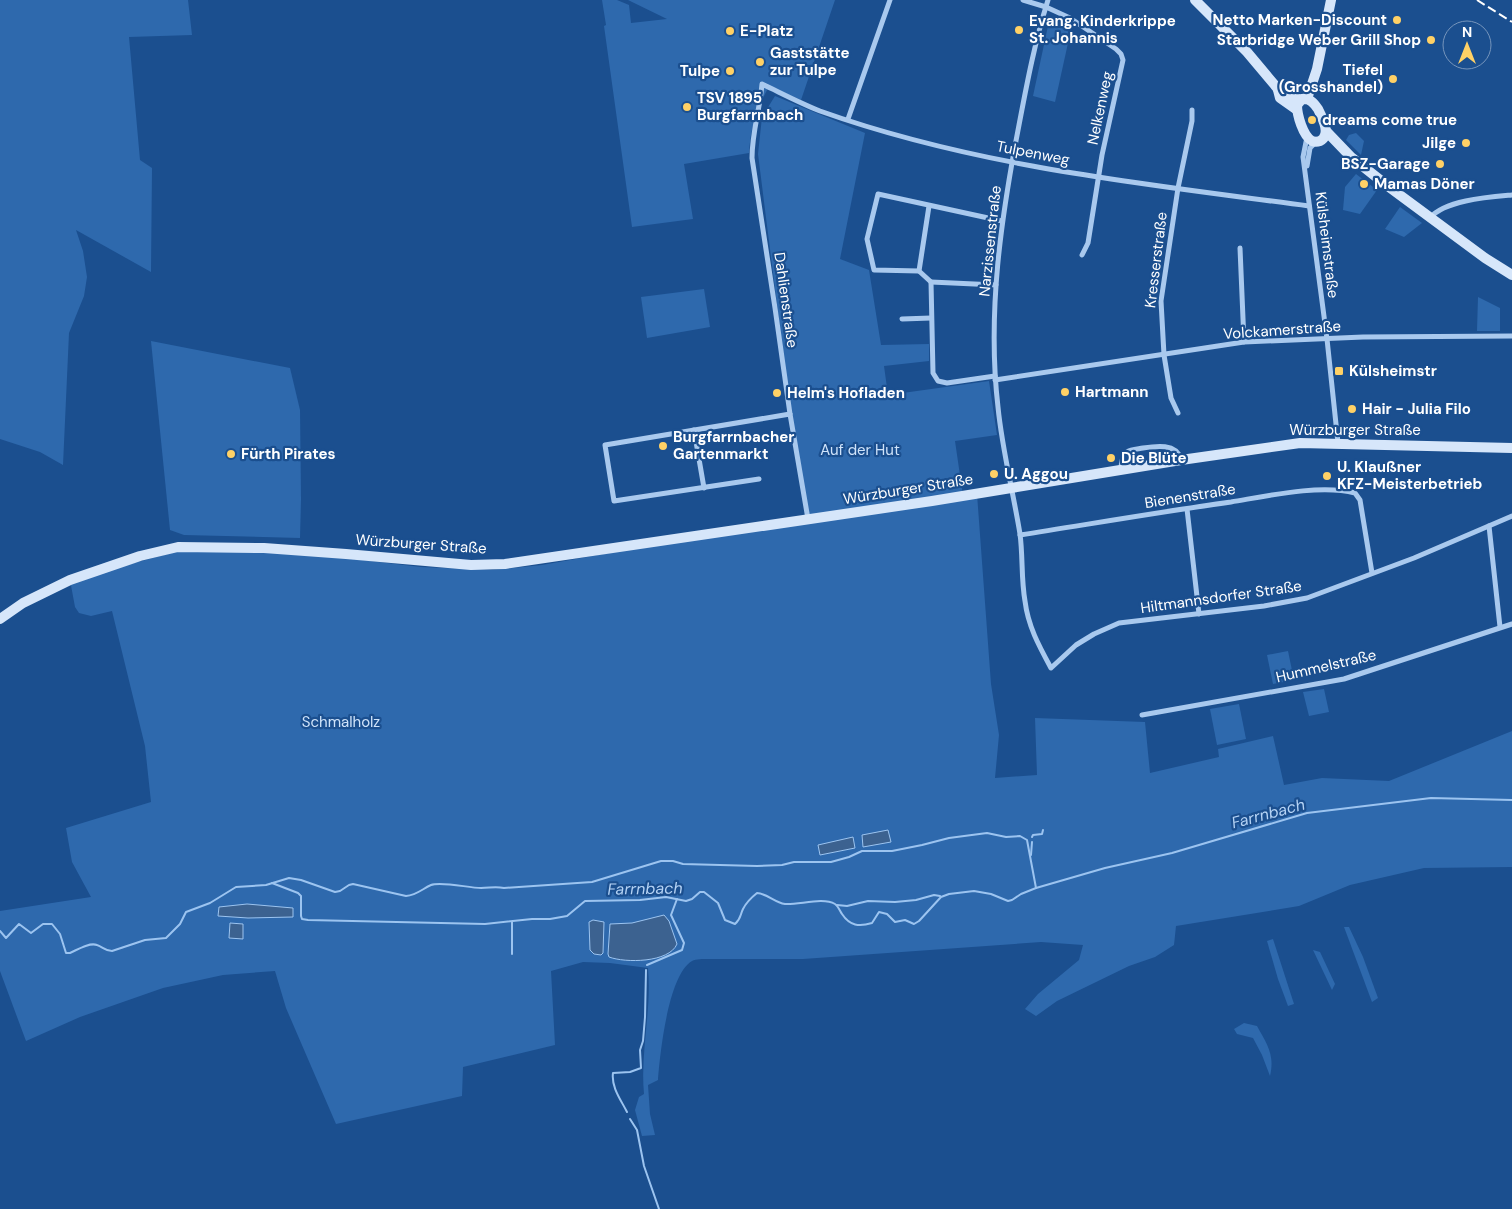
<svg xmlns="http://www.w3.org/2000/svg" width="1512" height="1209" font-family="'DM Sans',sans-serif">
  <style>
    .green { fill: #2e69ad }
    .water { fill: #3c6290; stroke: #9cc4f0 }
    .lines { fill: none; stroke-linecap: round; stroke-linejoin: round }
    .stream { stroke: #9cc4f0; stroke-width: 2 }
    .street { stroke: #a9c9ee; stroke-width: 5 }
    .secondary { stroke: #d6e6fa; stroke-width: 10 }
    .rail { stroke: #fff; stroke-width: 2; stroke-dasharray: 9 4; stroke-linecap: butt }
    .poi-dot { fill: #ffd166; stroke: #1b4f8f; stroke-width: 2 }
    .labels { text-anchor: middle; stroke-width: 4.5; stroke-linejoin: round; paint-order: stroke }
    .poi-label { font-size: 15px; font-weight: bold; fill: #fff; stroke: #1b4f8f; text-anchor: start }
    .street-label { font-size: 15px; fill: #fff; stroke: #1b4f8f }
    .park-label { font-size: 15px; fill: #cfe3fa; stroke: #1b4f8f }
    .water-label { font-size: 16px; font-style: italic; fill: #b5d3f5; stroke: #1b4f8f }
  </style>
  <rect width="100%" height="100%" fill="#1b4f8f"/>
  <g class="green">
    <path d="M0,0H188L192,35L129,37L140,160L152,168L151,272L76,230L83,251L87,277L84,296L69,333L63,465L40,452L0,439Z"/>
    <path d="M602,0H617L629,5L631,23L667,19L628,0H835L801,100L769,86C756,112 751,125 749,153L684,164L693,219L632,227L604,26L606,25Z"/>
    <path d="M1056,18L1072,25L1055,102L1033,96L1048,26Z"/>
    <path d="M775,96L865,133L840,259L869,270L881,345L929,344V361L884,366L888,395L989,381L997,435L955,441L963,496L977,494L991,684L999,735L995,778L1037,775L1035,718L1145,722L1150,773L1219,757L1218,749L1273,736L1284,785L1322,778L1389,781L1512,731V867L1424,868L1350,885L1299,906L1176,926L1174,945L1155,957L1129,966L1057,1001L1036,1016L1025,1009L1038,994L1079,960L1083,945L1041,942L803,959H708C703,959 696,959 692,961C668,975 660,1054 658,1080L648,1085L650,1114L655,1135L642,1136L635,1110L639,1097L644,1094C640,1052 652,1010 648,968L610,963L583,962L551,971L555,1045L463,1067L462,1096L336,1124L286,1008L275,971L223,975L163,988L80,1017L26,1041L0,971V911L91,897L72,862L66,828L151,802L145,746L112,611L91,616L79,613L75,607L70,580L179,551L302,553L421,567L492,570L542,565L643,547L809,523L786,376L758,154L762,117Z"/>
    <path d="M1356,133L1364,141L1361,155L1346,140L1349,135Z"/>
    <path d="M1356,174L1377,190L1360,214L1343,210L1345,187Z"/>
    <path d="M1400,207L1422,223L1404,237L1385,229Z"/>
    <path d="M704,289L710,327L647,338L641,297Z"/>
    <path d="M1478,297L1500,308V331H1477Z"/>
    <path d="M151,341L290,368L300,410L301,499L300,538L184,535L170,530Z"/>
    <path d="M1288,651L1294,680L1273,684L1267,655Z"/>
    <path d="M1324,689L1329,712L1309,716L1303,692Z"/>
    <path d="M1239,704L1246,739L1217,745L1210,709Z"/>
    <path d="M1344,927H1349L1363,957L1378,998L1372,1002Z"/>
    <path d="M1273,939L1294,1004L1288,1006L1278,979L1267,941Z"/>
    <path d="M1313,950L1320,952L1335,984L1332,990Z"/>
    <path d="M1244,1023L1257,1026C1267,1044 1275,1055 1270,1076L1262,1055L1253,1038L1237,1034L1234,1029Z"/>
  </g>
  <g class="water">
    <path d="M888,830L891,842L863,847L862,835Z"/>
    <path d="M853,837L855,848L820,855L818,845Z"/>
    <path d="M247,904L293,908V917L248,918L218,916L219,907Z"/>
    <path d="M664,915L669,921L677,944C669,963 625,963 609,957L608,954L610,924L632,923Z"/>
    <path d="M593,920L604,922L603,953L601,955L594,954L590,950L589,922Z"/>
    <path d="M230,923L243,924V939L229,938Z"/>
  </g>
  <g class="lines">
    <g class="stream">
      <path d="M1032,837L1033,835L1042,834L1043,830"/>
      <path d="M1031,855L1032,842"/>
      <path d="M272,883L298,893L301,896V916L302,919L308,920L485,924L532,919H550L567,916L585,901L640,900L666,897L686,901L692,899L700,892H704L718,903L725,920L735,924C741,919 740,915 743,909C746,903 752,897 757,893C768,894 774,902 785,904C799,905 823,897 835,904C838,906 840,911 842,914C850,926 859,927 872,923L879,912L887,914L895,922L905,920L914,924L919,921L941,897L949,894L974,891L991,894L1008,901L1012,900L1021,894L1036,888L1105,868L1172,853L1307,813L1431,798L1512,800"/>
      <path d="M837,905L847,906L868,901L895,902L916,900L934,895L940,896"/>
      <path d="M512,922V954"/>
      <path d="M0,931L6,938L19,924L31,933L43,924H52L60,934L66,953H70C77,950 89,942 97,945C103,947 105,951 112,951L145,940L166,938L180,924L186,912L210,903L236,887L266,885L289,878L301,880L335,892L340,891L349,885L353,884L406,896C417,895 422,889 431,885C441,881 469,888 481,888C490,888 495,886 504,888L592,882L661,861H673L683,864L757,866L782,865L794,862H831L849,857L862,851H892L922,845L949,838L987,833L1006,837L1020,836L1027,840L1036,888"/>
      <path d="M647,965L682,950L684,943L671,915L677,899"/>
      <path d="M627,1112C621,1100 611,1087 613,1073L630,1072L641,1068L640,1050L643,1041L645,1017L646,970"/>
      <path d="M630,1119L637,1130L644,1166L659,1209"/>
    </g>
    <g class="street">
      <path d="M1023,0L1046,7L1070,18L1116,49L1121,54L1123,60L1102,155L1088,243L1082,255"/>
      <path d="M1048,0C1035,41 1027,83 1019,125C1001,218 987,313 998,407C1002,449 1013,491 1020,534C1023,556 1021,579 1025,601C1028,626 1039,646 1051,668L1076,645L1094,634L1119,623L1264,606L1307,598L1414,558L1512,516"/>
      <path d="M848,119L890,0"/>
      <path d="M1307,137L1303,157L1327,339L1338,443"/>
      <path d="M1307,166L1310,148L1316,142"/>
      <path d="M929,206L919,271L931,282L933,373L938,381L947,383L995,376"/>
      <path d="M1430,218C1445,200 1490,197 1512,195"/>
      <path d="M1240,248L1244,342"/>
      <path d="M919,271L874,270L867,239L878,194L1002,221"/>
      <path d="M931,282L996,285"/>
      <path d="M902,319L931,318"/>
      <path d="M995,380L1244,342L1363,337L1512,336"/>
      <path d="M1178,413L1171,398L1164,355L1161,301L1178,188L1192,121V110"/>
      <path d="M694,430L704,488"/>
      <path d="M1121,470C1121,464 1122,456 1127,452C1131,449 1138,449 1143,448C1156,446 1176,443 1181,459"/>
      <path d="M759,479L614,501L605,445L790,414"/>
      <path d="M1187,509L1199,614"/>
      <path d="M808,519L790,414L775,308L752,158C752,132 760,109 762,84C781,93 800,103 820,111C977,167 1145,184 1309,206"/>
      <path d="M1489,526L1500,627"/>
      <path d="M1020,535C1090,524 1160,512 1231,502C1267,496 1320,484 1355,493L1360,500L1372,573"/>
      <path d="M1142,715L1344,679L1512,624"/>
    </g>
    <g class="secondary">
      <path d="M1195,0L1247,52L1278,89L1300,100"/>
      <path d="M1278,90L1280,98L1297,110"/>
      <path d="M1302,99C1310,98 1314,103 1318,109C1322,117 1332,135 1320,141C1317,142 1315,142 1312,141C1303,136 1297,115 1297,105Z"/>
      <path d="M1307,99L1317,69L1331,0"/>
      <path d="M1327,132L1351,157L1389,187L1485,258L1512,275"/>
      <path d="M0,619L23,603L70,580L140,556L178,547L264,548L346,554L471,565L505,564L932,501L1181,460L1300,443L1512,448"/>
    </g>
    <path class="rail" d="M1477,0L1512,22"/>
  </g>
  <g class="poi-dot">
    <circle cx="1397" cy="20" r="5"/>
    <circle cx="1019" cy="30" r="5"/>
    <circle cx="730" cy="31" r="5"/>
    <circle cx="1431" cy="40" r="5"/>
    <circle cx="760" cy="62" r="5"/>
    <circle cx="730" cy="71" r="5"/>
    <circle cx="1393" cy="79" r="5"/>
    <circle cx="687" cy="107" r="5"/>
    <circle cx="1312" cy="120" r="5"/>
    <circle cx="1466" cy="143" r="5"/>
    <circle cx="1440" cy="164" r="5"/>
    <circle cx="1364" cy="184" r="5"/>
    <rect x="1334" y="366" width="10" height="10" rx="2.5"/>
    <circle cx="1065" cy="392" r="5"/>
    <circle cx="777" cy="393" r="5"/>
    <circle cx="1352" cy="409" r="5"/>
    <circle cx="663" cy="446" r="5"/>
    <circle cx="231" cy="454" r="5"/>
    <circle cx="1111" cy="458" r="5"/>
    <circle cx="994" cy="474" r="5"/>
    <circle cx="1327" cy="476" r="5"/>
  </g>
  <g class="labels">
    <g class="poi-label">
      <text x="1387" y="25" text-anchor="end">Netto Marken-Discount</text>
      <text x="1029" y="26">Evang. Kinderkrippe<tspan x="1029" dy="17">St. Johannis</tspan></text>
      <text x="740" y="36">E-Platz</text>
      <text x="1421" y="45" text-anchor="end">Starbridge Weber Grill Shop</text>
      <text x="770" y="58">Gaststätte<tspan x="770" dy="17">zur Tulpe</tspan></text>
      <text x="1383" y="75" text-anchor="end">Tiefel<tspan x="1383" dy="17">(Grosshandel)</tspan></text>
      <text x="720" y="76" text-anchor="end">Tulpe</text>
      <text x="697" y="103">TSV 1895<tspan x="697" dy="17">Burgfarrnbach</tspan></text>
      <text x="1322" y="125">dreams come true</text>
      <text x="1456" y="148" text-anchor="end">Jilge</text>
      <text x="1430" y="169" text-anchor="end">BSZ-Garage</text>
      <text x="1374" y="189">Mamas Döner</text>
      <text x="1349" y="376">Külsheimstr</text>
      <text x="1075" y="397">Hartmann</text>
      <text x="787" y="398">Helm's Hofladen</text>
      <text x="1362" y="414">Hair - Julia Filo</text>
      <text x="673" y="442">Burgfarrnbacher<tspan x="673" dy="17">Gartenmarkt</tspan></text>
      <text x="241" y="459">Fürth Pirates</text>
      <text x="1121" y="463">Die Blüte</text>
      <text x="1337" y="472">U. Klaußner<tspan x="1337" dy="17">KFZ-Meisterbetrieb</tspan></text>
      <text x="1004" y="479">U. Aggou</text>
    </g>
    <g class="street-label">
      <text transform="translate(1100 108) rotate(-78)" y="5">Nelkenweg</text>
      <text transform="translate(1033 153) rotate(11)" y="5">Tulpenweg</text>
      <text transform="translate(990 241) rotate(-84)" y="5">Narzissenstraße</text>
      <text transform="translate(1327 245) rotate(83)" y="5">Külsheimstraße</text>
      <text transform="translate(1156 260) rotate(-83)" y="5">Kresserstraße</text>
      <text transform="translate(786 300) rotate(82)" y="5">Dahlienstraße</text>
      <text transform="translate(1282 330) rotate(-4)" y="5">Volckamerstraße</text>
      <text x="1355" y="435">Würzburger Straße</text>
      <text transform="translate(908 489) rotate(-9)" y="5">Würzburger Straße</text>
      <text transform="translate(1190 496) rotate(-9)" y="5">Bienenstraße</text>
      <text transform="translate(421 544) rotate(4)" y="5">Würzburger Straße</text>
      <text transform="translate(1221 597) rotate(-8)" y="5">Hiltmannsdorfer Straße</text>
      <text transform="translate(1326 666) rotate(-13)" y="5">Hummelstraße</text>
    </g>
    <g class="park-label">
      <text x="860" y="455">Auf der Hut</text>
      <text x="341" y="727">Schmalholz</text>
    </g>
    <g class="water-label">
      <text transform="translate(1268 813) rotate(-15)" y="6">Farrnbach</text>
      <text transform="translate(645 888) rotate(-1)" y="6">Farrnbach</text>
    </g>
  </g>
  <g transform="translate(1467 45)"><circle r="24" fill="#1b4f8f" stroke="#7695bc"/>
  <path d="M0-4L9 19L0 12L-9 19Z" fill="#ffd166"/>
  <text y="-8" font-size="14" font-weight="bold" text-anchor="middle" fill="#ffffff">N</text>
  </g>
</svg>
